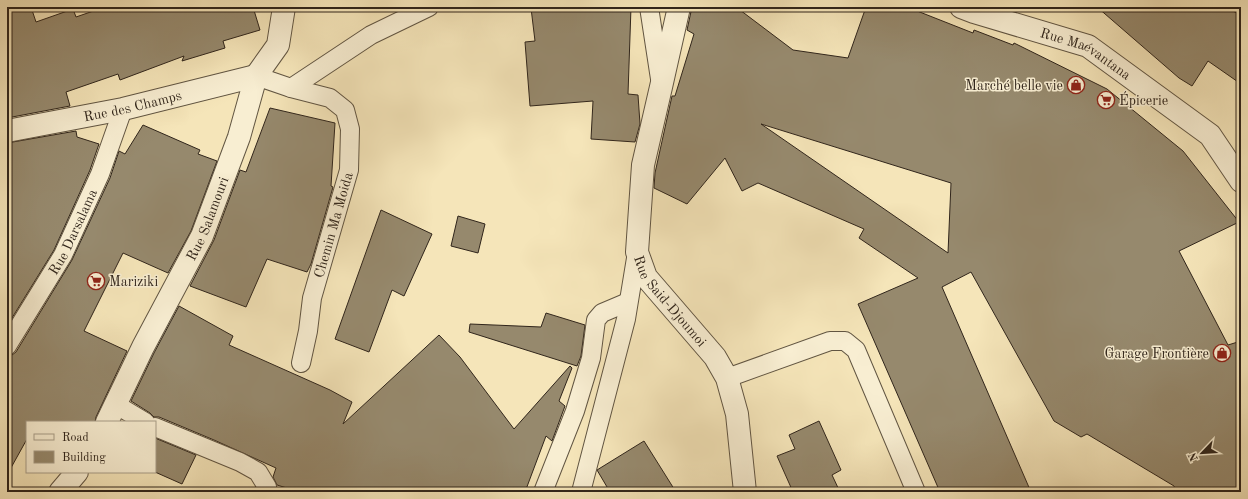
<svg xmlns="http://www.w3.org/2000/svg" width="1248" height="499" font-family="'Old Standard TT',serif">
  <style>
    .building { fill: #96896d; stroke: #30251b; fill-rule: evenodd }
    .lines { fill: none; stroke-linecap: round; stroke-linejoin: round }
    .service-casing { stroke: #615542; stroke-width: 20 }
    .minor-casing { stroke: #615542; stroke-width: 24 }
    .tertiary-casing { stroke: #615542; stroke-width: 24 }
    .service { stroke: #f8eed2; stroke-width: 18 }
    .minor { stroke: #f8eed2; stroke-width: 22 }
    .tertiary { stroke: #f8eed2; stroke-width: 22 }
    .labels { text-anchor: middle; stroke-width: 3; stroke-linejoin: round; paint-order: stroke }
    .street-label { font-size: 14px; fill: #30251b; stroke: #f8eed2 }
    .poi-label { font-size: 14px; fill: #30251b; stroke: #f8eed2; text-anchor: end }
  </style>
  <rect width="100%" height="100%" fill="#f5e5b9"/>
  <filter id="stains"><feTurbulence type="fractalNoise" baseFrequency=".005" numOctaves="4"/><feColorMatrix values="0 0 0 0 .2 0 0 0 0 .09 0 0 0 0 .02 0 0 0 .5 -.17"/></filter>
  <radialGradient id="worn" r=".72"><stop offset=".6" stop-color="#630" stop-opacity="0"/><stop offset="1" stop-color="#630" stop-opacity=".3"/></radialGradient>
  <g class="building">
    <path d="M7,7H31L36,22L73,9L76,17L105,7H253L260,30L223,41L225,48L182,61L184,56L120,80L118,74L66,92L70,106L7,118Z"/>
    <path d="M550,7H631L628,94L638,95L640,124L635,142L591,139L593,101L530,106L525,42L535,41L531,8L550,9Z"/>
    <path d="M692,7H736L793,50L848,58L866,7H907L973,33L974,30L1013,45L1014,43L1107,89L1183,151L1239,222L1179,251L1228,345L1241,341V492H1176L1174,486L1087,434L1081,437L1054,421L971,272L942,287L1031,492H940L858,304L918,278L859,238L864,229L758,183L742,191L725,158L687,204L654,188L655,173L672,96H675L694,34L687,30ZM761,124L951,183L948,253Z"/>
    <path d="M1097,7H1227L1241,16V84L1208,61L1192,86L1179,78Z"/>
    <path d="M270,108L335,123L331,186L333,187L311,264L307,272L267,259L246,307L190,286L214,240L240,170L246,172Z"/>
    <path d="M143,125L200,150L198,154L217,161L191,231L168,273L123,253L84,331L127,351L96,417L95,422H27V439L7,475V356L12,355L16,352L72,260L110,178L119,151L125,154Z"/>
    <path d="M76,131L77,137L99,144L90,170L54,250L7,326V143Z"/>
    <path d="M381,210L432,234L404,296L392,290L369,352L335,339Z"/>
    <path d="M458,216L485,224L478,253L451,246Z"/>
    <path d="M179,306L233,336L229,345L330,390L352,402L343,424L439,335L460,357L514,429L570,366L572,368L559,401L565,406L552,441L546,436L525,492H300L277,485L273,477L276,468L214,440L159,417H154L150,413L131,401L154,353Z"/>
    <path d="M546,313L585,325L581,356L577,366L469,332L470,324L541,327Z"/>
    <path d="M819,421L841,470L832,475L840,492H793L777,456L795,449L789,435Z"/>
    <path d="M155,438L196,455L182,484L155,472Z"/>
    <path d="M644,441L676,492H610L597,470Z"/>
  </g>
  <g class="lines">
    <defs>
      <g id="service">
        <path d="M649,7L660,79"/>
        <path d="M256,76L291,88L330,98L345,110L350,129L349,170L312,298L308,331L301,363"/>
        <path d="M291,88L371,35L429,7"/>
        <path id="s1" d="M7,346L63,255L100,174L123,109"/>
        <path d="M727,378L830,341H845L856,350L916,492"/>
        <path d="M115,404L145,422"/>
        <path d="M155,427L240,462L258,472L267,487L268,492"/>
        <path d="M543,492L575,411L591,358L596,320L602,313L628,302"/>
        <path d="M581,492L626,319L637,252"/>
      </g>
      <g id="minor">
        <path id="s2" d="M679,7L661,87L643,165L637,252L646,277L715,357L727,378L737,414L745,492"/>
        <path id="s3" d="M7,131L123,109L256,76"/>
        <path id="s4" d="M107,422L143,347L202,236L239,137L256,76L278,45L284,7"/>
        <path d="M60,492L77,472"/>
      </g>
      <g id="tertiary">
        <path id="s5" d="M961,7L974,12L1088,46L1210,135L1241,181"/>
      </g>
    </defs>
    <use href="#service" class="service-casing"/>
    <use href="#minor" class="minor-casing"/>
    <use href="#tertiary" class="tertiary-casing"/>
    <use href="#service" class="service"/>
    <use href="#minor" class="minor"/>
    <use href="#tertiary" class="tertiary"/>
  </g>
  <defs>
    <symbol id="shop-ring" viewBox="-11 -11 22 22"><circle r="9.5" fill="#f8eed2" stroke="#8f2418" stroke-width="1.5"/><path d="M-5-2.5h2.3a2.7 3.5 0 0 1 5.4 0H5L5.5 6h-11ZM-1.5-2.5h3a1.5 2.3 0 0 0-3 0Z" fill="#8f2418"/></symbol>
    <symbol id="supermarket-ring" viewBox="-11 -11 22 22"><circle r="9.5" fill="#f8eed2" stroke="#8f2418" stroke-width="1.5"/><path d="M-6-5.5h2.5l.6 2H6L4.5 2H-2.5L-4.4-4H-6ZM-1.5 3.2a1.3 1.3 0 1 0 .1 0ZM3 3.2a1.3 1.3 0 1 0 .1 0Z" fill="#8f2418"/></symbol>
  </defs>
  <g fill-rule="evenodd">
    <use href="#shop-ring" x="1066" y="75" width="20" height="20"/>
    <use href="#supermarket-ring" x="1096" y="90" width="20" height="20"/>
    <use href="#supermarket-ring" x="86" y="271" width="20" height="20"/>
    <use href="#shop-ring" x="1212" y="343" width="20" height="20"/>
  </g>
  <g class="labels">
    <g class="street-label">
      <text dy="5" stroke="none"><textPath href="#s5" startOffset="134">Rue Maévantana</textPath></text>
      <text dy="5" stroke="none"><textPath href="#s3" startOffset="128">Rue des Champs</textPath></text>
      <text dy="5" stroke="none"><textPath href="#s4" startOffset="227">Rue Salamouri</textPath></text>
      <text transform="translate(333 225) rotate(-74)" y="5">Chemin Ma Moida</text>
      <text dy="5" stroke="none"><textPath href="#s1" startOffset="132">Rue Darsalama</textPath></text>
      <text dy="5" stroke="none"><textPath href="#s2" startOffset="309">Rue Said-Djoumoi</textPath></text>
    </g>
    <g class="poi-label">
      <text x="1063" y="90">Marché belle vie</text>
      <text x="1119" y="105" text-anchor="start">Épicerie</text>
      <text x="109" y="286" text-anchor="start">Mariziki</text>
      <text x="1209" y="358">Garage Frontière</text>
    </g>
  </g>
  <rect width="1248" height="499" fill="none" stroke="#f5e5b9" stroke-width="24"/>
  <rect x="8" y="8" width="1232" height="483" fill="none" stroke="#30251b" stroke-width="2"/>
  <rect x="12" y="12" width="1224" height="475" fill="none" stroke="#30251b"/>
  <rect x="26" y="421" width="130" height="52" fill="#f8eed2" stroke="#a89e89"/>
  <rect x="34" y="434" width="20" height="6" fill="#f8eed2" stroke="#a89e89"/>
  <text x="62" y="441" font-size="12" fill="#30251b">Road</text>
  <rect x="34" y="451" width="20" height="12" fill="#96896d" stroke="#a89e89"/>
  <text x="62" y="461" font-size="12" fill="#30251b">Building</text>
  <g transform="translate(1202 453) rotate(245)" stroke="#f8eed2" stroke-width="3" paint-order="stroke">
  <path d="M0-3L7 15L0 10L-7 15Z" fill="#30251b"/>
  <text y="-6" font-size="11" font-weight="bold" text-anchor="middle" fill="#30251b">N</text>
  </g>
  <rect width="100%" height="100%" filter="url(#stains)"/>
  <rect width="100%" height="100%" fill="url(#worn)"/>
</svg>
